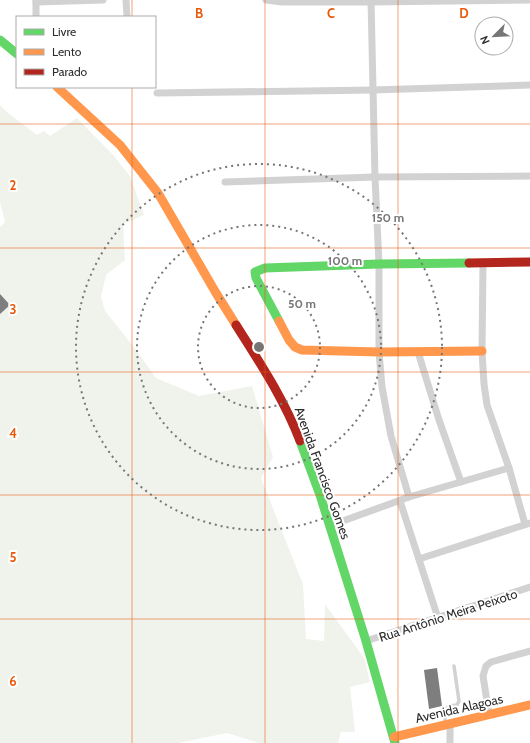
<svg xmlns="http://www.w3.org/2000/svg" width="530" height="743" font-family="Cabin,sans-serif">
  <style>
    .green { fill: #f0f3ec }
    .building { fill: #7e7e7e }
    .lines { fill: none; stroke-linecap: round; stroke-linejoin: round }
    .lane { stroke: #d2d2d2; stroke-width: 3.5 }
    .street { stroke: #d2d2d2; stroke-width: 7 }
    .fast { stroke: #63d668; stroke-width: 9 }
    .slow { stroke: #ff974d; stroke-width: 9 }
    .jam { stroke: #b3261e; stroke-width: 9 }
    .grid { fill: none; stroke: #e8590c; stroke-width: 1; stroke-opacity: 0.55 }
    .ring { fill: none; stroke: #767676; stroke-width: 2; stroke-dasharray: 2 4 }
    .labels { text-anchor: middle; stroke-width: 4; stroke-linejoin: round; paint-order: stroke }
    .street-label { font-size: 13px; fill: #2d2d2d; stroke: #fff }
    .grid-label { font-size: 13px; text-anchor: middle; font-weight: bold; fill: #e8590c; stroke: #fff; stroke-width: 4; stroke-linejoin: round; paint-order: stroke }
    .centre { fill: #767676; stroke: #fff; stroke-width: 2 }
    .ring-label { font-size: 12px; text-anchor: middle; font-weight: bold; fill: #767676; stroke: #fff; stroke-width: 4; stroke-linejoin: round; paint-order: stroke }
  </style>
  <rect width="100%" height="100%" fill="#fff"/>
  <path class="green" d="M0,105L7,112L37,135L44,131L50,136L77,118L114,156L130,176L144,215L123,224L125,260L106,275L101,297L105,311L133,346L156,378L199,396L252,386L273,457L261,478L283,534L303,584L306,639L324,641L325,604L364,658L370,682L350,687L355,732H341L338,743H259L227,733L178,743H0V227L5,222L0,202Z"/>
  <g class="building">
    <path d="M0,294L10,305L0,314Z"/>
    <path d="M437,668L442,706L429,709L424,670Z"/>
  </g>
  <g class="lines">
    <path class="lane" d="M445,724V710L449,706L457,705L459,701L454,666"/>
    <g class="street">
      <path d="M126,0L127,17"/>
      <path d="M266,0L282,2H371L530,0"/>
      <path d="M371,0L375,177L379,264V352L382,387L391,436L409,497"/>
      <path d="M36,2L103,0"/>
      <path d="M36,17V0"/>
      <path d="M157,93L373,90L530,85"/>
      <path d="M225,182L375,177L530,176"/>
      <path d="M483,263L482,351L484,384L487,405L509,468L525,524"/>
      <path d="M418,352L439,420L461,482"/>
      <path d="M400,501L438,618"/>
      <path d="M329,526L409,497L509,468"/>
      <path d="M419,559L530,523"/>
      <path d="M366,641L530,587"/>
      <path d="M489,714L483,676L486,666L491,662L530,651"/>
      <path d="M450,743V724"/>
    </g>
    <g class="fast">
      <path d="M0,40L17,54"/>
      <path d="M279,321L256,278L255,272L265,268L379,264L469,263"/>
      <path d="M300,441L320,495L366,641L395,743"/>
    </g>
    <g class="slow">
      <path d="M57,87L120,145L158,193L216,293L236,325"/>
      <path d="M279,321L289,340L295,347L302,350L379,352L482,351"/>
      <path d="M394,737L530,705"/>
    </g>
    <g class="jam">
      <path d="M469,263L530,262"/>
      <path d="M236,325C260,363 284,399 300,441"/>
    </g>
  </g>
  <path class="grid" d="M132,0V17M265,0V743M398,0V743M132,87V743M0,124H530M0,248H530M0,372H530M0,495H530M0,619H530"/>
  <g class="ring">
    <circle cx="259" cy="347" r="61"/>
    <circle cx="259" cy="347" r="122"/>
    <circle cx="259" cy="347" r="183"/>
  </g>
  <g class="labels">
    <g class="street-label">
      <text transform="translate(323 473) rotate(70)" y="5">Avenida Francisco Gomes</text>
      <text transform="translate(448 615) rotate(-18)" y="5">Rua Antônio Meira Peixoto</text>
      <text transform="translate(459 708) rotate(-13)" y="5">Avenida Alagoas</text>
    </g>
  </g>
  <g class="grid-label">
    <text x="199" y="18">B</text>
    <text x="331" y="18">C</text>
    <text x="464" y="18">D</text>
    <text x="13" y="190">2</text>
    <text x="13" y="314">3</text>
    <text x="13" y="438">4</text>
    <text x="13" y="562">5</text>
    <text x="13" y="686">6</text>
  </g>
  <circle cx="259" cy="347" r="6" class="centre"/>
  <g class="ring-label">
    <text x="388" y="222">150 m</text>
    <text x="345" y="265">100 m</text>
    <text x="302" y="308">50 m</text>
  </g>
  <rect x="16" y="16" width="140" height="72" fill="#ffffff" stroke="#ababab"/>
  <rect x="24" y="29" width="20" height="6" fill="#63d668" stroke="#ababab"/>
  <text x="52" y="36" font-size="12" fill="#2d2d2d">Livre</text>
  <rect x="24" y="49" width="20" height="6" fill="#ff974d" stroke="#ababab"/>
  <text x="52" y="56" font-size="12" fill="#2d2d2d">Lento</text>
  <rect x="24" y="69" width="20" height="6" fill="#b3261e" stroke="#ababab"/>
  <text x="52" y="76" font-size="12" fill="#2d2d2d">Parado</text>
  <g transform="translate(494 36) rotate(246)"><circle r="19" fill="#ffffff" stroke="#ababab"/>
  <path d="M0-3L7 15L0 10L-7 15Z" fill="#767676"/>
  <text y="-6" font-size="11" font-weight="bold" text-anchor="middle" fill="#2d2d2d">N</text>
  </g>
</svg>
